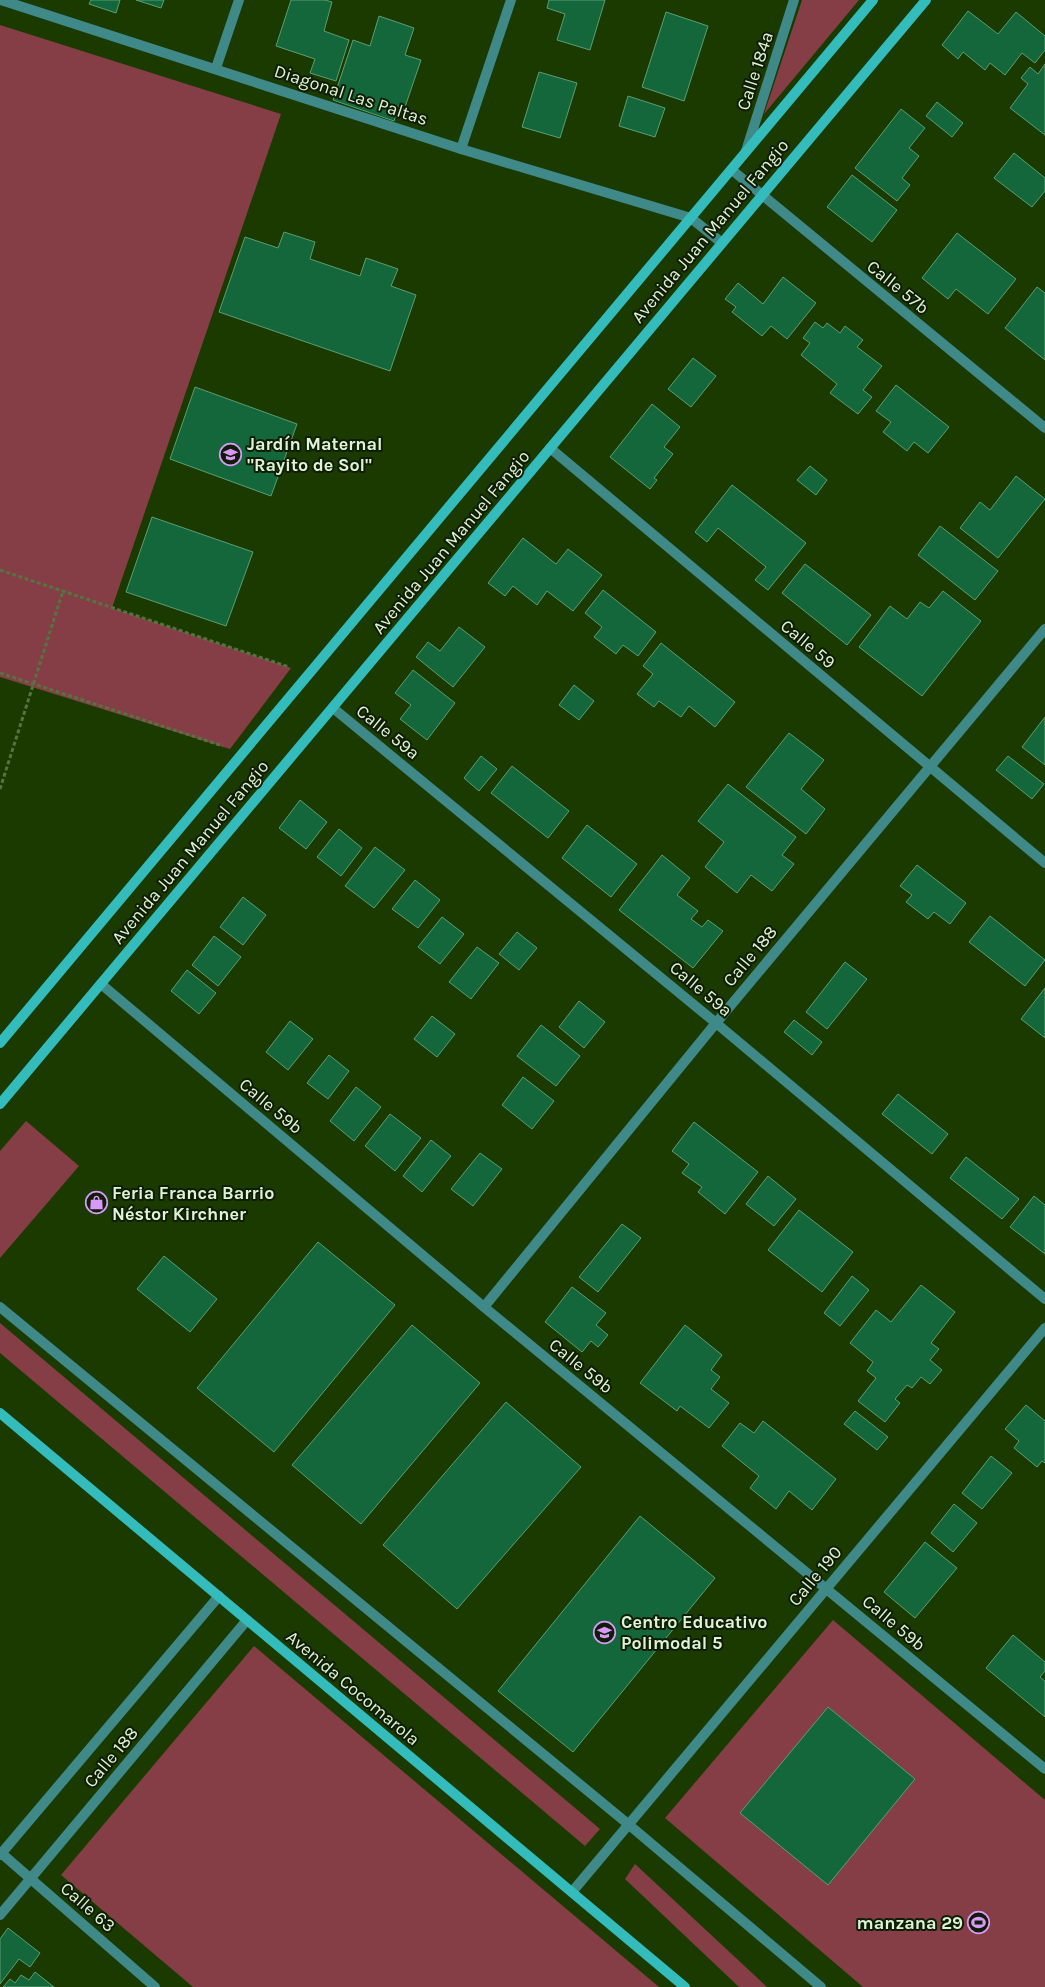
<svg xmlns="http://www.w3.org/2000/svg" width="1045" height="1987" font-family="Karla,sans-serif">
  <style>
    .green { fill: #853e46 }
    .building { fill: #13673b; stroke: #5c9e73 }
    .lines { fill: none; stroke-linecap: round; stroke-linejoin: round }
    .path { stroke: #567341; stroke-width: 3; stroke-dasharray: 4 2.5; stroke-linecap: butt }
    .minor { stroke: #3f8a89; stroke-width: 10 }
    .secondary { stroke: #34bcbc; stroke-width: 10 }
    .labels { text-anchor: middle; stroke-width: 4; stroke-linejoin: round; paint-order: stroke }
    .street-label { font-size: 18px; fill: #dff4d4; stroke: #0f1d06 }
    .poi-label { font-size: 18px; font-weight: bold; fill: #dff4d4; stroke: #0f1d06; text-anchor: start }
  </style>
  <rect width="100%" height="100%" fill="#1a3a00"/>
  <g class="green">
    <path d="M802,0H859L764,114Z"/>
    <path d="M0,25L281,114L112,608L291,668L230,749L0,677Z"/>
    <path d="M26,1121L79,1166L0,1258V1151Z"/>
    <path d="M0,1323L600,1829L585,1846L0,1353Z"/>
    <path d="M833,1620L1045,1800V1987H863L665,1818Z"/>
    <path d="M254,1646L659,1987H193L61,1875Z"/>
    <path d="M635,1864L751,1972L767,1987H739L625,1879Z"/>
  </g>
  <g class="building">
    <path d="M91,0H120L116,13L89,4Z"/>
    <path d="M136,0H164L161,8Z"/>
    <path d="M291,0H325L332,2L324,31L349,40L336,81L310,73L315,59L276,46Z"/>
    <path d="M549,0H605L590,50L557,40L565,14L547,8Z"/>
    <path d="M968,11L998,34L1016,12L1045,36V50L1035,63L1022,53L1005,75L990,63L985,70L963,52L958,59L942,45Z"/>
    <path d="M666,12L708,26L684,101L642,87Z"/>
    <path d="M379,16L414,28L405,55L421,60L405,107L399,105L394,121L333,100L353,40L370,46Z"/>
    <path d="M1045,64V135L1010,108L1028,84L1021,78L1030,67L1038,74Z"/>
    <path d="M539,72L577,83L560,138L522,127Z"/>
    <path d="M628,96L665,108L655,137L619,126Z"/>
    <path d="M937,102L963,123L952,137L926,116Z"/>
    <path d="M901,109L925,128L909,148L919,156L902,178L910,185L897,201L855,168Z"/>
    <path d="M1014,153L1045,178V191L1032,207L994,178Z"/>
    <path d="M852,175L897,210L872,242L827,207Z"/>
    <path d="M284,232L315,242L310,259L360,276L366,258L398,269L391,286L416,295L390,371L219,312L245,237L278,248Z"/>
    <path d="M957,233L1016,279L988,314L956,289L948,299L922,278Z"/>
    <path d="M783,277L816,303L787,339L771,326L762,336L732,312L736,307L725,299L738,283L763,304Z"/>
    <path d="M1037,287L1045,293V360L1005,328Z"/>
    <path d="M815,322L823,328L827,323L840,333L845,326L863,340L857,347L882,366L863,390L872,397L858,414L830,393L837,384L801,355L810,343L803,338Z"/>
    <path d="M693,358L716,376L691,407L668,389Z"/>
    <path d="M896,385L949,427L928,453L914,442L907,451L883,432L891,422L876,411Z"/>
    <path d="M195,387L297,424L271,496L170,459Z"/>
    <path d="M652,404L680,427L664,447L673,454L654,478L657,480L650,489L610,457Z"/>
    <path d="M810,466L827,480L816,495L797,480Z"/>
    <path d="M1016,476L1045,499L998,558L960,528L980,502L990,510Z"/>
    <path d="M732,485L806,543L768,590L755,580L766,567L718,528L707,542L695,532Z"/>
    <path d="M152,517L253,552L226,626L126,592Z"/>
    <path d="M940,526L998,571L975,600L918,555Z"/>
    <path d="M523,538L556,564L568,549L602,575L573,611L547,591L537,605L513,586L505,596L488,583Z"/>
    <path d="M805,564L871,615L847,645L782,593Z"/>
    <path d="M603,590L656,632L638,656L623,645L616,654L594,637L602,627L585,613Z"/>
    <path d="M943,591L981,621L922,696L859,647L890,606L907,619L920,602L929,608Z"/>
    <path d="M459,627L485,647L453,687L416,657L428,642L440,651Z"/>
    <path d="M661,643L735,702L715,727L689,706L681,717L659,701L654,707L637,694L653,674L643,666Z"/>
    <path d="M413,670L455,703L427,740L400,719L411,705L395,693Z"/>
    <path d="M574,685L594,701L579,720L559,705Z"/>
    <path d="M1045,717V765L1022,747Z"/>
    <path d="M789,733L824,760L801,789L825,809L806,834L746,787Z"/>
    <path d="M481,756L497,769L479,791L464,778Z"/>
    <path d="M1008,756L1044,784L1032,799L996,770Z"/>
    <path d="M512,766L569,811L548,838L491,793Z"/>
    <path d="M728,784L796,837L782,855L794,864L772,891L751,875L737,893L705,867L724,842L698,821Z"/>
    <path d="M300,800L327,822L306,849L279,828Z"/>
    <path d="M587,825L637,864L611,897L562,858Z"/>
    <path d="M339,829L362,848L341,876L317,857Z"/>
    <path d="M375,847L405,870L374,908L345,886Z"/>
    <path d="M662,855L690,878L677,895L698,911L691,919L702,927L708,920L723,931L693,968L619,910Z"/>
    <path d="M917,865L966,903L950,924L934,912L928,919L906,902L912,895L900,886Z"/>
    <path d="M415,880L440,900L418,928L392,909Z"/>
    <path d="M243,897L266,915L243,945L220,927Z"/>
    <path d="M990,916L1045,960L1025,986L969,942Z"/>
    <path d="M442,917L464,934L440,964L418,947Z"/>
    <path d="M517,932L537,948L519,970L499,954Z"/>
    <path d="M214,936L241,957L218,986L192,965Z"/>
    <path d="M477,947L499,963L471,999L449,982Z"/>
    <path d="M845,962L867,979L827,1029L806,1012Z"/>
    <path d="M187,970L216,993L199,1014L171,991Z"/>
    <path d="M1045,988V1038L1021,1019Z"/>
    <path d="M579,1001L605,1022L584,1048L559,1027Z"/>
    <path d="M432,1016L455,1034L437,1057L414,1039Z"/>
    <path d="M794,1020L822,1042L812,1055L784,1032Z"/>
    <path d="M290,1021L313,1039L288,1070L266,1052Z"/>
    <path d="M541,1025L580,1056L556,1086L517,1056Z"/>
    <path d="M329,1055L349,1071L328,1099L307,1083Z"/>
    <path d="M523,1077L554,1101L532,1129L502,1105Z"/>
    <path d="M356,1087L381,1107L354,1141L330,1121Z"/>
    <path d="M898,1094L948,1134L932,1154L882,1114Z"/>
    <path d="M390,1114L421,1138L395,1171L365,1146Z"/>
    <path d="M694,1122L758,1172L725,1214L698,1192L702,1187L682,1173L689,1164L672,1151Z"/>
    <path d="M431,1140L451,1156L422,1192L403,1176Z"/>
    <path d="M480,1153L502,1169L473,1206L451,1189Z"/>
    <path d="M966,1157L1019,1199L1002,1219L950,1178Z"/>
    <path d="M768,1176L796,1199L774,1226L746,1204Z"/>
    <path d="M1034,1196L1045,1205V1254L1010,1227Z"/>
    <path d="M799,1210L853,1252L822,1292L768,1250Z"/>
    <path d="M622,1224L641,1238L598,1292L579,1277Z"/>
    <path d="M318,1242L395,1305L274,1452L197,1388Z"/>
    <path d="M164,1256L217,1299L190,1332L137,1289Z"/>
    <path d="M852,1276L869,1290L840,1326L824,1313Z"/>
    <path d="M921,1285L955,1312L931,1343L939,1349L930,1360L942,1370L930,1384L921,1377L912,1388L907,1385L895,1399L900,1403L885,1422L858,1401L876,1378L867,1371L873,1362L850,1343L876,1310L891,1322Z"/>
    <path d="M572,1287L606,1313L596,1325L608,1335L598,1347L591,1341L582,1352L545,1322Z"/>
    <path d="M412,1325L480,1383L361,1524L292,1465Z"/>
    <path d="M685,1325L722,1355L711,1370L720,1377L711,1389L729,1403L709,1428L680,1406L677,1411L640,1383Z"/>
    <path d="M506,1402L581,1467L457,1609L383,1545Z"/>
    <path d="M1026,1405L1045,1421V1463L1042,1461L1037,1467L1014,1448L1019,1441L1005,1429Z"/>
    <path d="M855,1411L888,1437L877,1450L844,1424Z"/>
    <path d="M763,1421L836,1479L812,1510L789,1491L776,1509L750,1488L759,1476L722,1446L740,1423L754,1433Z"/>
    <path d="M991,1456L1012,1473L982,1509L962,1493Z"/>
    <path d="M954,1504L977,1523L953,1552L931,1533Z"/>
    <path d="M640,1516L715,1578L573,1752L498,1691Z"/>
    <path d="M925,1542L957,1568L915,1618L884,1592Z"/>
    <path d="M1013,1635L1045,1662V1671L1040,1677L1045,1681V1717L986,1668Z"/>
    <path d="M828,1707L915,1779L828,1885L740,1813Z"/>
    <path d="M8,1928L40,1953L30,1967L19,1959L0,1984V1939Z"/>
    <path d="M35,1972L54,1987H3L10,1979L15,1983L21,1975L29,1980Z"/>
  </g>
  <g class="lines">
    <g class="path">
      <path d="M0,570L289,667"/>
      <path d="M0,673L223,746"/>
      <path d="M0,789L63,591"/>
    </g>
    <g class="minor">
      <path d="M1,0L461,149L691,218L722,243"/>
      <path d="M216,68L239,0"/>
      <path d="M461,149L511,0"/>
      <path d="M746,151L794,0"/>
      <path d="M732,170L1045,428"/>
      <path d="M550,448L1045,863"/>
      <path d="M333,708L716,1023L1045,1299"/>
      <path d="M101,984L484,1307L1045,1769"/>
      <path d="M0,1307L628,1824L821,1987"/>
      <path d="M484,1307L716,1023L1045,629"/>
      <path d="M0,1852L155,1987"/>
      <path d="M0,1855L219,1596"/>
      <path d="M572,1892L1045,1328"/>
      <path d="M0,1915L247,1620"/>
    </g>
    <g class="secondary">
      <path d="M0,1043L873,0"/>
      <path d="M0,1104L926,0"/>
      <path d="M0,1413L685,1987"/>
    </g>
  </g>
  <defs>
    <symbol id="school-ring" viewBox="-11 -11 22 22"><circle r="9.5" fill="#0f1d06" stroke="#d99af7" stroke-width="1.5"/><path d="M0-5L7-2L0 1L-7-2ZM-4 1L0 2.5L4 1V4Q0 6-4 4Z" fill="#d99af7"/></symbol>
    <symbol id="shop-ring" viewBox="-11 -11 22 22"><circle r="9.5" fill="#0f1d06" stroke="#d99af7" stroke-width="1.5"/><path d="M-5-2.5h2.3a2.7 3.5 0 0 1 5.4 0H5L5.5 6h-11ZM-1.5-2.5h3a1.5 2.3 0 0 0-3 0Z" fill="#d99af7"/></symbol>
    <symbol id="stadium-ring" viewBox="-11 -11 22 22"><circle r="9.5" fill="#0f1d06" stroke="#d99af7" stroke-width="1.5"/><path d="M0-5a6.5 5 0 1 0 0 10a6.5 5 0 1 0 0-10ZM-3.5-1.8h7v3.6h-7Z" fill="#d99af7"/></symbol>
  </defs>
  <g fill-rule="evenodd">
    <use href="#school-ring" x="218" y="442" width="25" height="25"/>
    <use href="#shop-ring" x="84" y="1190" width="25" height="25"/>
    <use href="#school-ring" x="592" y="1620" width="25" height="25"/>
    <use href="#stadium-ring" x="966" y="1910" width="25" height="25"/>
  </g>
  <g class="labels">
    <g class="street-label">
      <text transform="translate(755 71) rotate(-72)" y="6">Calle 184a</text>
      <text transform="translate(351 95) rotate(18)" y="6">Diagonal Las Paltas</text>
      <text transform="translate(710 231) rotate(-50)" y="6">Avenida Juan Manuel Fangio</text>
      <text transform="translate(898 287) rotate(39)" y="6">Calle 57b</text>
      <text transform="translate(451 542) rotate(-50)" y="6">Avenida Juan Manuel Fangio</text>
      <text transform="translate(808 644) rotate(40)" y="6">Calle 59</text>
      <text transform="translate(388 732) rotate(39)" y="6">Calle 59a</text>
      <text transform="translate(190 852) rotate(-50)" y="6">Avenida Juan Manuel Fangio</text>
      <text transform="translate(750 956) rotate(-50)" y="6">Calle 188</text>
      <text transform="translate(701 989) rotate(40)" y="6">Calle 59a</text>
      <text transform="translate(271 1106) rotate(40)" y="6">Calle 59b</text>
      <text transform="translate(581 1366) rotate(39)" y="6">Calle 59b</text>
      <text transform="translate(815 1576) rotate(-50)" y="6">Calle 190</text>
      <text transform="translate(894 1623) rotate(40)" y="6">Calle 59b</text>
      <text transform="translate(353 1688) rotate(40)" y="6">Avenida Cocomarola</text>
      <text transform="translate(111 1757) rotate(-50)" y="6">Calle 188</text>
      <text transform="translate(88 1907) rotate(41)" y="6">Calle 63</text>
    </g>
    <g class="poi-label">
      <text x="247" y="450">Jardín Maternal<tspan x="247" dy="21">"Rayito de Sol"</tspan></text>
      <text x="112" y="1199">Feria Franca Barrio<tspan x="112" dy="21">Néstor Kirchner</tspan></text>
      <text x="621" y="1628">Centro Educativo<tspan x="621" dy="21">Polimodal 5</tspan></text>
      <text x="963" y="1929" text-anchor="end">manzana 29</text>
    </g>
  </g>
</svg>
